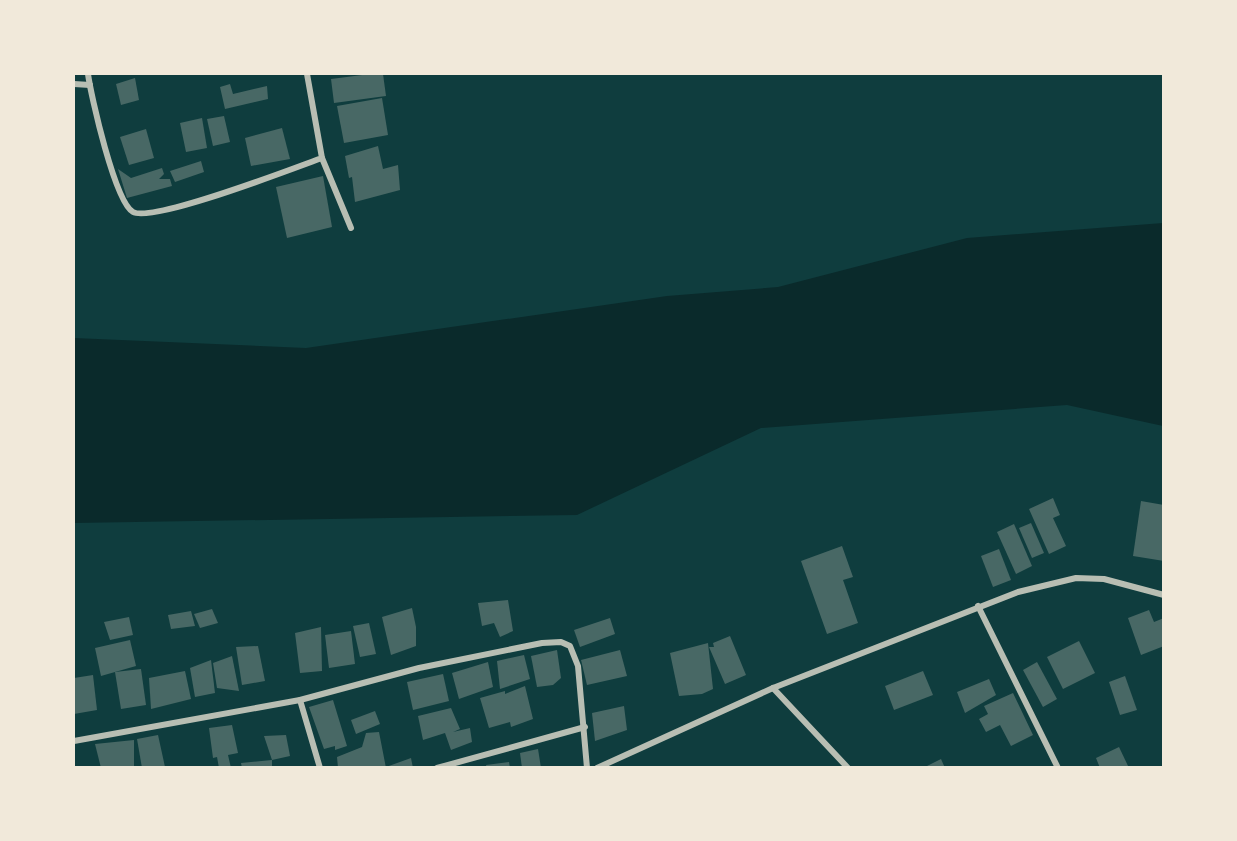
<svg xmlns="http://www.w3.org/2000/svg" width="1237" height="841" font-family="Arial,sans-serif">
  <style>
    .water { fill: #0a2a2b }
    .building { fill: #486865 }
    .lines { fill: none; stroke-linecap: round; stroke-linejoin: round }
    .minor { stroke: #b8beb3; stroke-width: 6 }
  </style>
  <rect width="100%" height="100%" fill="#0f3d3e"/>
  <path class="water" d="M1163,223V426L1067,405L761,428L577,515L74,523V338L306,348L667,296L778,287L967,238Z"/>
  <g class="building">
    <path d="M370,74H383L386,96L334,103L331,79Z"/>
    <path d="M135,78L139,100L121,105L116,84Z"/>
    <path d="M230,84L233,94L267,86L268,99L225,109L220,87Z"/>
    <path d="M382,98L388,135L344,143L337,106Z"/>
    <path d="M224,116L230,142L213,146L207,119Z"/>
    <path d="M202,118L207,148L186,152L180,123Z"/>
    <path d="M282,128L290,159L251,166L245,138Z"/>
    <path d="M146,129L154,158L129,165L120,137Z"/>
    <path d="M378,146L383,169L398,165L400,190L355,202L352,177L349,178L345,156Z"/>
    <path d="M201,161L204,172L175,182L170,171Z"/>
    <path d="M162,168L164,174L159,179H170L172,186L127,198L118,169L131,178Z"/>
    <path d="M323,176L332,227L287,238L276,187Z"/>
    <path d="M1053,498L1060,515L1053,518L1066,546L1049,554L1029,509Z"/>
    <path d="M1141,501L1164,505V561L1133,556Z"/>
    <path d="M1031,523L1044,553L1032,558L1019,528Z"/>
    <path d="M1014,524L1032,566L1016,574L997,532Z"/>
    <path d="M842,546L853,577L843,580L858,623L827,634L801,561Z"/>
    <path d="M999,549L1011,580L993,587L981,556Z"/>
    <path d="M508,600L513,631L500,637L494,623L482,626L478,603Z"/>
    <path d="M412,608L416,627V646L391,655L382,617Z"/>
    <path d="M212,609L218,623L200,628L194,614Z"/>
    <path d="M1149,610L1154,622L1164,618V646L1141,655L1128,618Z"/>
    <path d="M191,611L195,626L171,629L168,615Z"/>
    <path d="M129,617L133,635L110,640L104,622Z"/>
    <path d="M610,618L615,634L580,647L574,630Z"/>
    <path d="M369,623L376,654L360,657L353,626Z"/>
    <path d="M321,627L322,671L300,673L295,633Z"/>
    <path d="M351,631L355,664L329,668L325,635Z"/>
    <path d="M730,636L746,675L725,684L709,647H714L713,643Z"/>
    <path d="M130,640L136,666L101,676L95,648Z"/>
    <path d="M1079,641L1095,673L1063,689L1047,657Z"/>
    <path d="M708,643L713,689L702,694L679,696L670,653Z"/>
    <path d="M258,646L265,681L242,685L236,647Z"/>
    <path d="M557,650L561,678L553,685L537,687L531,656Z"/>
    <path d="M620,650L627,676L587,685L581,660Z"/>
    <path d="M524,655L530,679L500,689L497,661Z"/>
    <path d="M232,656L239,691L217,688L213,663Z"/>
    <path d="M211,660L215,693L195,697L190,668Z"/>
    <path d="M488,662L493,687L459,699L452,673Z"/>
    <path d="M1037,662L1057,699L1043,707L1023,670Z"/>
    <path d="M141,669L146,705L121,709L115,672Z"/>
    <path d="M185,671L191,699L151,709L149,678Z"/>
    <path d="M923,671L933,695L894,710L885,686Z"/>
    <path d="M443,674L449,701L413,710L407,682Z"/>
    <path d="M93,675L97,710L74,714V678Z"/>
    <path d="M1125,676L1137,710L1120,715L1109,682Z"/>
    <path d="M989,679L996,695L965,713L957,692Z"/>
    <path d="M525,686L533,719L511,727L510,722L489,728L480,698L505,691V694Z"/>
    <path d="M1013,693L1033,735L1011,746L1000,725L986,732L979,719L988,714L984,706Z"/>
    <path d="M333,700L347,746L335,750V746L324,749L309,707Z"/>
    <path d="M624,706L627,730L595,741L592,713Z"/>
    <path d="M451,708L460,729L453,732L470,728L472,742L451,750L445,733L423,740L418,716Z"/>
    <path d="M375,711L380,724L356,734L351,720Z"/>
    <path d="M232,725L238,753L228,755L231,768H219L217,757L213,758L209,728Z"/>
    <path d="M379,732L386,768H338L337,757L362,747L366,733Z"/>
    <path d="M158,735L165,767L142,768L137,739Z"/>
    <path d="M286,735L290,756L272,760L264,736Z"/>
    <path d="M134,740V768H101L95,744Z"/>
    <path d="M1119,747L1129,768H1100L1096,758Z"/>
    <path d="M538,749L541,768H522L520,753Z"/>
    <path d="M411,758L413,768H386V767Z"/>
    <path d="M941,759L945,768H923Z"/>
    <path d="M272,760V768H242L241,763Z"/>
    <path d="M509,762L510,768H487L486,765Z"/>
  </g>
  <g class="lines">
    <g class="minor">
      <path d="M88,74C91,96 115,202 133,212C153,223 294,168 322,158L307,74"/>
      <path d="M74,84L90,85"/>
      <path d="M322,158L351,228"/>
      <path d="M978,606L1058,768"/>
      <path d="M773,688L848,768"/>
      <path d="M300,700L320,768"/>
      <path d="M74,741L300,700L419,668L542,643L561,642L570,646L578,666L587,768"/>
      <path d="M437,768L585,727"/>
      <path d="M597,768L773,688L1018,592L1076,578L1104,579L1164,595"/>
    </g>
  </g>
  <rect width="1237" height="841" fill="none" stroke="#f1e9da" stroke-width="150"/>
</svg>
